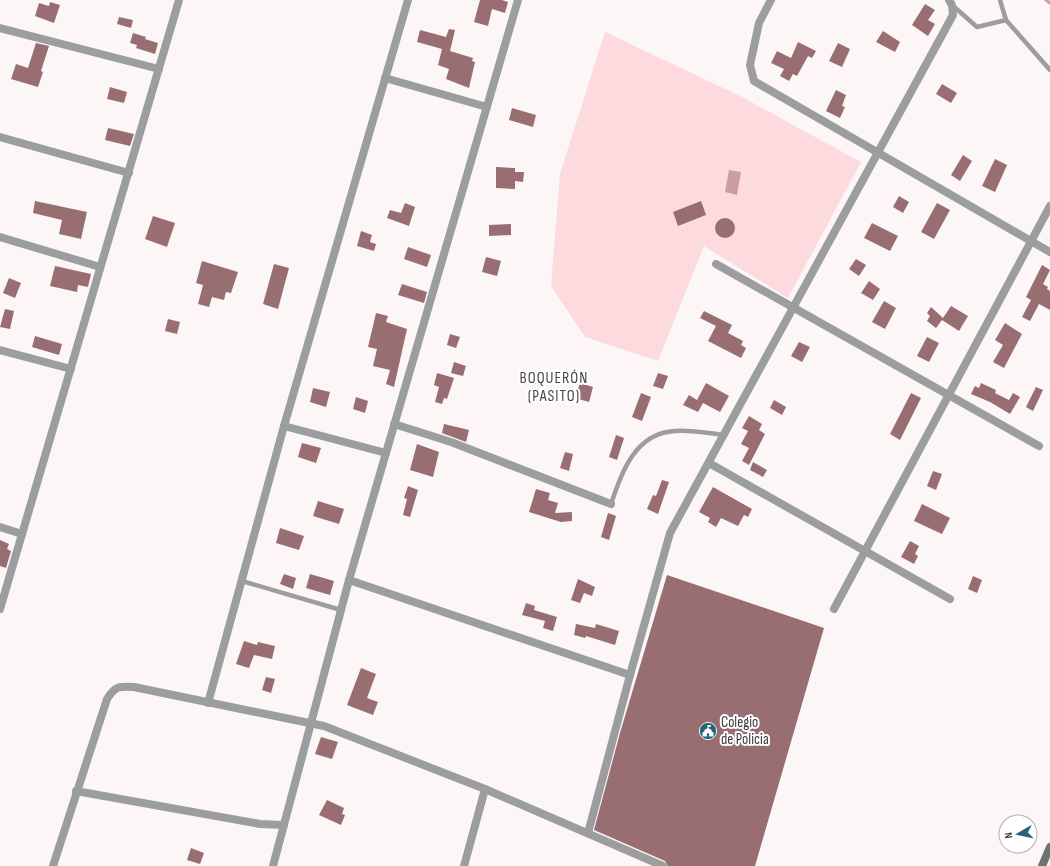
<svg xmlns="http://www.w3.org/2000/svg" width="1050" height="866" font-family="'Sofia Sans Condensed',sans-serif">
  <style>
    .green { fill: #fcdadd }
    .water { fill: #cb9da1 }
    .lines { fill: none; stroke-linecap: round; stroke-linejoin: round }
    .stream { stroke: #cb9da1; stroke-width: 3 }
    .building { fill: #996e72 }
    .lane { stroke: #9b9d9e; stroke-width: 4.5 }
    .street { stroke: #9b9d9e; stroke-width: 8 }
    .secondary { stroke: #6f7273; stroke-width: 8 }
    .labels { text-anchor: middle; stroke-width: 4; stroke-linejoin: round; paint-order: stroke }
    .poi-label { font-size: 15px; fill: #3b3939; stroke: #fff; text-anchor: start }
    .neighbourhood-label { font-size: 16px; letter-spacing: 1px; fill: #484445; stroke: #fff }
  </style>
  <rect width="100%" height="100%" fill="#fcf6f7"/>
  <path class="green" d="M605,32L740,96L861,162L788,298L704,246L658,361L585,337L551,286L560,174Z"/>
  <path class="water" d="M729,170L741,172L737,195L725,192Z"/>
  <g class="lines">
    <path class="stream" d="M1046,0L1050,3"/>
  </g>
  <g class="building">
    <path d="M480,0H502L508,2L505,13L492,9L488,26L474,22Z"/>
    <path d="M50,2L60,5L54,23L35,16L39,3L49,6Z"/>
    <path d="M925,4L935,10L928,20L935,24L928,36L912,25Z"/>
    <path d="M119,17L133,20L131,28L117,24Z"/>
    <path d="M449,29L455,30L450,51L473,58L472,61L475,62L469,88L446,79L449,69L438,65L442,49L417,42L420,30L446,37Z"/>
    <path d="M883,31L900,42L895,52L876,42Z"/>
    <path d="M133,33L146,37L145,39L158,43L155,54L136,48L137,45L130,43Z"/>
    <path d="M798,42L816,51L812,58L808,56L797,76L793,74L789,81L780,76L784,69L771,63L777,51L791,58Z"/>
    <path d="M36,43L49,46L41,71L43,72L38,87L11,79L16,64L28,68Z"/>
    <path d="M838,43L850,49L842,67L829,61Z"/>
    <path d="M942,84L957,93L951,103L936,94Z"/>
    <path d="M110,87L127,92L124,103L107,99Z"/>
    <path d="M836,90L846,95L842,106L845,107L840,118L826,111Z"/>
    <path d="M512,108L536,115L533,127L509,120Z"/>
    <path d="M108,128L134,134L130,146L105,140Z"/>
    <path d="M963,155L972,161L960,181L951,175Z"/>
    <path d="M995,159L1007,165L995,192L982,186Z"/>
    <path d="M496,167L515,168V172H524L523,182L515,181V189L496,188Z"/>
    <path d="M899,196L909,202L903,213L893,207Z"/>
    <path d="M35,201L87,212L81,239L59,234L62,220L33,213Z"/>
    <path d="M701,201L706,215L678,226L673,212Z"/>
    <path d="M405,203L415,207L409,226L387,218L390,210L401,213Z"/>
    <path d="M937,203L950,210L934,239L921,232Z"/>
    <path d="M153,216L175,223L167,247L145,239Z"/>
    <circle cx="725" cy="228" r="10"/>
    <path d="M872,223L898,236L890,251L864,238Z"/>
    <path d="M511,224V235L489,236V225Z"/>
    <path d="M361,231L372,235L370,242L376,244L374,251L357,246Z"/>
    <path d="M408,247L431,255L427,267L404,259Z"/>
    <path d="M486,257L501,261L497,276L482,272Z"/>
    <path d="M856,259L866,265L859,276L849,269Z"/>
    <path d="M202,261L238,272L231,293L226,292L224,300L212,297L209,307L198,304L203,285L196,283Z"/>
    <path d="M274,264L289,268L278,309L263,304Z"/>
    <path d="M1042,265L1050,270L1043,284L1048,287L1047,289L1050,291V310L1039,304L1030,321L1022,317L1031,300L1026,297Z"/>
    <path d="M55,266L91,274L88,287L78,285L77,292L50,286Z"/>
    <path d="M9,278L21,283L15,298L3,293Z"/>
    <path d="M869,281L880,289L873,300L861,293Z"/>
    <path d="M402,284L427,292L424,303L398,295Z"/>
    <path d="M884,301L896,308L885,329L872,322Z"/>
    <path d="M951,306L968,316L959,331L942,320L936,328L927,321L930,316L927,313L931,307L943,318Z"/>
    <path d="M5,309L14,311L10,329L0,327Z"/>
    <path d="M704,311L732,325L728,333L743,341L741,345L746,348L741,358L708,341L716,326L700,318Z"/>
    <path d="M376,313L388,316L386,322L407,329L394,387L386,384L390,370L373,366L377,349L368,347Z"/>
    <path d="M168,319L180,322L177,334L165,331Z"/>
    <path d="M1005,323L1022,334L1004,368L993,362L1003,345L995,340Z"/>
    <path d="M450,334L460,337L456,348L447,345Z"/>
    <path d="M35,336L62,344L59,355L32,347Z"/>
    <path d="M927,337L939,343L929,362L917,356Z"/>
    <path d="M799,342L810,347L802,362L791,356Z"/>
    <path d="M454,362L466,366L463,376L451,373Z"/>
    <path d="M437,373L454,378L447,399L444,398L442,404L435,402L439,387L434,385Z"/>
    <path d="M658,373L668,376L663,389L653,386Z"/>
    <path d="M580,383L593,387L589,402L575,398Z"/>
    <path d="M706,383L729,396L720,412L703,403L698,412L683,405L689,395L697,400Z"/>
    <path d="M981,383L996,390L995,393L1009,400L1013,393L1020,397L1010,414L990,402L971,394L975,386L979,388Z"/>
    <path d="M1036,387L1043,390L1033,411L1026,407Z"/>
    <path d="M313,388L330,392L326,407L310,402Z"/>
    <path d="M641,393L651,397L642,421L632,417Z"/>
    <path d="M911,393L921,398L900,440L890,434Z"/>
    <path d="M356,397L368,401L365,413L353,409Z"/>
    <path d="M774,400L786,407L782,415L770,408Z"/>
    <path d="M749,416L762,424L759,430L765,434L749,465L742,461L749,448L741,444L748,431L742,428Z"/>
    <path d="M444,424L469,430L466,442L442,433Z"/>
    <path d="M616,435L624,438L617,460L609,457Z"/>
    <path d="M302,443L321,448L316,463L298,457Z"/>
    <path d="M417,444L439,452L433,477L410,470Z"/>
    <path d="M565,452L573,454L569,471L560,468Z"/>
    <path d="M753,462L767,470L763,477L750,470Z"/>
    <path d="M933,471L942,474L936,490L927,486Z"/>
    <path d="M662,480L669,482L658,514L647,509L653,495L656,496Z"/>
    <path d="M408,486L418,490L410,517L403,515L407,499L404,498Z"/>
    <path d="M713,487L752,509L748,517L744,515L738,526L721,518L716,527L708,522L710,518L699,512Z"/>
    <path d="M536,489L550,493L548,500L558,503L555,513L572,512V521L561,522L529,512Z"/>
    <path d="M318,501L344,509L339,524L313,516Z"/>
    <path d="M922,504L950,518L942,534L914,521Z"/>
    <path d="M608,513L616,516L609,540L601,537Z"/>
    <path d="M280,528L304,536L299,550L276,543Z"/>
    <path d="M0,540L9,544L7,549L11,551L6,568L0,566Z"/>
    <path d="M910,541L919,546L915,554L918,556L914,564L901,557Z"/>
    <path d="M284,574L296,578L293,589L280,584Z"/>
    <path d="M310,574L334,581L330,595L306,588Z"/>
    <path d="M667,575L824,628L755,866H668L665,861L594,830L620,733Z"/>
    <path d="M973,576L982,580L977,593L968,589Z"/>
    <path d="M578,579L595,587L592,596L584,593L580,603L571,600Z"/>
    <path d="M526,603L535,606L534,610L557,617L553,631L543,628L545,621L522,615Z"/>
    <path d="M576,624L595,628L596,624L619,631L615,645L586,636L585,638L574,635Z"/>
    <path d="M244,641L257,645L258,642L275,646L272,659L254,655L249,668L236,664Z"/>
    <path d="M361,668L376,674L367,698L378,702L373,715L347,705Z"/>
    <path d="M266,677L275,679L271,693L262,690Z"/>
    <path d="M321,737L338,742L332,759L315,754Z"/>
    <path d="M327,800L344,808L342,814L345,815L341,825L319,815Z"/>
    <path d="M191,848L204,853L200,864L187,860Z"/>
  </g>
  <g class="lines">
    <g class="lane">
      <path d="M952,5L977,27L1006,20L1000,0"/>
      <path d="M1006,20L1050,70"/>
      <path d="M611,504C622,472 635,433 675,431C691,430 708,433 724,435"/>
      <path d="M242,581L341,610"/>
    </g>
    <g class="street">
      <path d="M771,0L759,23L750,65L754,81L1050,252"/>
      <path d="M0,28L159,69"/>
      <path d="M385,78L487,107"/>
      <path d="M0,137L129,173"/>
      <path d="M0,237L100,267"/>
      <path d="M716,264L1039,446"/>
      <path d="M0,350L71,369"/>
      <path d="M394,424L451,442L611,504"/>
      <path d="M284,426L386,453"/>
      <path d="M709,463L950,599"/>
      <path d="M0,527L22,534"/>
      <path d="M349,580L630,675"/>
      <path d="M0,609L179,0"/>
      <path d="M834,609L1050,206"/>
      <path d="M208,703L284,426L408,0"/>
      <path d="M76,791L260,824L284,825"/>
      <path d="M588,833L630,675L670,533L953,15L952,5L949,0"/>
      <path d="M53,866L107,699C115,686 119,686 134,687L324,726L485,789L663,866"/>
      <path d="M273,866L349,580L518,0"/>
      <path d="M464,866L485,789"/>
    </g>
    <path class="secondary" d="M1042,866L1050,847"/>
  </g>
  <defs>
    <symbol id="civic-disc" viewBox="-11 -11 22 22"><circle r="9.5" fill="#236478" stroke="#fff"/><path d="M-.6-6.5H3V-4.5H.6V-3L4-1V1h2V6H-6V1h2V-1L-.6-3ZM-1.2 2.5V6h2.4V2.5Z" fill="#fff"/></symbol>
  </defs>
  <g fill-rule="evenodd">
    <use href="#civic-disc" x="698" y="721" width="20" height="20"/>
  </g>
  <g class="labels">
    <g class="poi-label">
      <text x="721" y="727">Colegio<tspan x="721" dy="17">de Policia</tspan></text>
    </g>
    <g class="neighbourhood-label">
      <text x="554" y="383">BOQUERÓN<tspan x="554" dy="18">(PASITO)</tspan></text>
    </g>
  </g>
  <g transform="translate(1018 834) rotate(261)"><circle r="19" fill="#ffffff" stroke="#b1b0b0"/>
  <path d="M0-3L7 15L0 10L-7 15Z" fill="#236478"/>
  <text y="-6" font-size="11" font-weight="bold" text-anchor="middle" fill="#3b3939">N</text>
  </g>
</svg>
